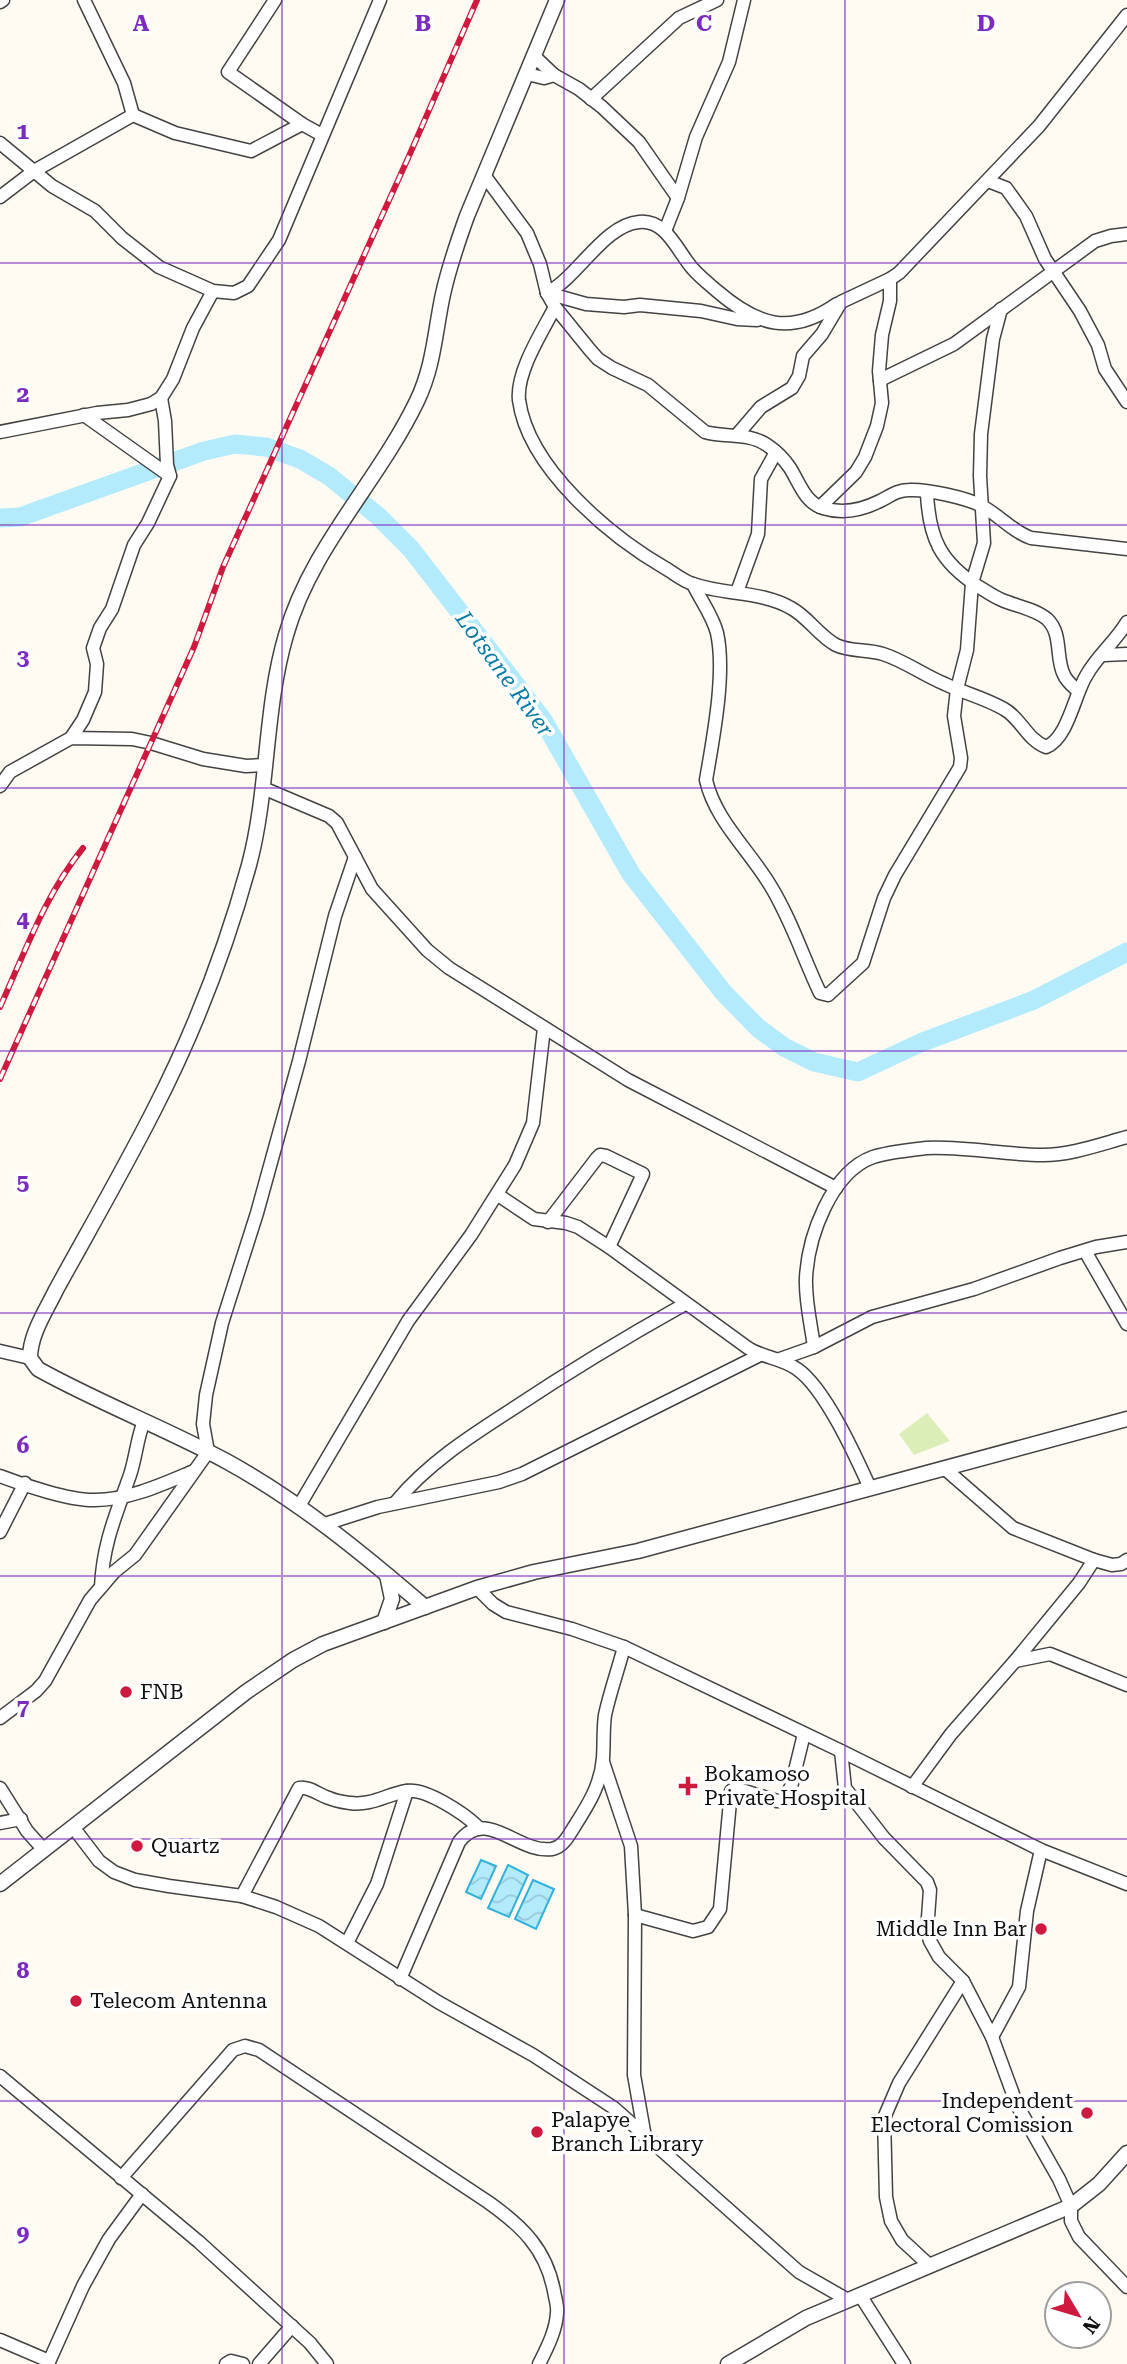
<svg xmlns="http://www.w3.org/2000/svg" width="1127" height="2364" font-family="'Roboto Serif',serif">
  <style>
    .park { fill: #dceeb8 }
    .water { fill: url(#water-waves); stroke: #33b1da; stroke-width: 2 }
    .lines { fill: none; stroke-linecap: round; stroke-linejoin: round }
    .river { stroke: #b3ebfc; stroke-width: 19 }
    .minor-casing { stroke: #434343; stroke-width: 15 }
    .tertiary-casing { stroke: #434343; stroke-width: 17 }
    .minor { stroke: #fff; stroke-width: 12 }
    .tertiary { stroke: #fff; stroke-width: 14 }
    .rail-casing { stroke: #ce1a3e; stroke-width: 6 }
    .rail { stroke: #fff; stroke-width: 3.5; stroke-dasharray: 10; stroke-linecap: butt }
    .grid { fill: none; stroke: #7b2cbf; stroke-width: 2; stroke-opacity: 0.55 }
    .poi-dot { fill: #ce1a3e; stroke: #fff; stroke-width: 2.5 }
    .labels { text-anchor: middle; stroke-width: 7; stroke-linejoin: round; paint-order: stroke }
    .poi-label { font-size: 21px; fill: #101010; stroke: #fff; text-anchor: start }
    .water-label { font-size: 23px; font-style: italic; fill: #0c7ba7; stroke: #fff }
    .grid-label { font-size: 23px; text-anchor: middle; font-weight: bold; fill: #7b2cbf; stroke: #fff; stroke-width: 7; stroke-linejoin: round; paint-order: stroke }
  </style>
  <defs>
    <pattern id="water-waves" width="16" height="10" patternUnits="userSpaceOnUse" patternTransform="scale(1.75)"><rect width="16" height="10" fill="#b3ebfc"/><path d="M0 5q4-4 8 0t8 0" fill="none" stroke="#99c8d7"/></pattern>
  </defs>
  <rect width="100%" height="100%" fill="#fffbf3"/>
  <path class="park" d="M927,1413L950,1441L914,1455L899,1434Z"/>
  <g class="water">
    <path d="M481,1860L496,1866L481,1899L466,1892Z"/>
    <path d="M508,1865L528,1875L509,1917L488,1908Z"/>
    <path d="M533,1880L554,1889L536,1929L515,1919Z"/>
  </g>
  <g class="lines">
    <path class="river" d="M0,518L20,517L204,451L235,444L266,447L300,459L329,476L378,516L411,549L543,720L631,874L723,992L758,1028L784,1047L814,1062L858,1072L920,1043L1034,1000L1127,952"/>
    <defs>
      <g id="minor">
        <path d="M84,0L124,83L133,115"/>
        <path d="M275,0L228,72L302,124L322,135"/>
        <path d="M0,2L3,0"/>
        <path d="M534,56L554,75L579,89L602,107L639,142L678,198"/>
        <path d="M527,74L544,78L554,75"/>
        <path d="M591,99L679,18L717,0"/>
        <path d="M0,143L52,186L95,211L122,238L159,267L213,291L234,293L248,286L279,240L380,0"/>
        <path d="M484,175L527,233L540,264L547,293L555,307L590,350L598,359L612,368L648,385L705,432C726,438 748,432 767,445C776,451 784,459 790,468C799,482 805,503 823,508C842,514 862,510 880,501C890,496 897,490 909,490C927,489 967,498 982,506C1000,516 1013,532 1031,538L1127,549"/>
        <path d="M988,181L1006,188L1026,216L1045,259L1080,311L1098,345L1105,369L1127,402"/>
        <path d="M0,197L34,171L133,115L175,133L251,151L302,124"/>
        <path d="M665,231L678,198L696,137L729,62L744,0"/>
        <path d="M547,293C578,277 604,225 639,222C667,219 678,253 693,269C700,277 709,284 717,291C758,326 791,336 837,304"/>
        <path d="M547,293L586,304L624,307L640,305L701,311L737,319L757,320"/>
        <path d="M555,307C542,332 516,372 519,400C528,468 610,536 665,568C674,573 683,581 693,584C724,595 762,591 791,608C808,617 819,636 836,645C850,652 868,649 883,654C905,661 923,675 945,684C964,693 985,698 1004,709C1021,718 1026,739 1046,747C1068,738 1074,696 1086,676C1097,656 1115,642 1127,622"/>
        <path d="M880,380L954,344L1095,241L1111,236L1127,234"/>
        <path d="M84,415L170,476"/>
        <path d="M0,432L97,413L128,410L151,404L161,398L173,379L193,328L213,291"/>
        <path d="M737,435L761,407L792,388L799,376L803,356L822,334L841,302L890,279L899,273L1039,126L1127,15"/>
        <path d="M927,493C929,538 940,562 979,587C986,591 994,597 1002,600C1016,606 1035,609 1047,619C1063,634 1055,658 1064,675C1067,682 1073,686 1078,691"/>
        <path d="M820,507L856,472L865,457L877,426L882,403L879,371L882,335L890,301V279"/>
        <path d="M693,584C700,599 713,616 717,633C726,673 713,739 706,780C715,820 749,850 770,885C791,919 803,957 820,993L828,995L863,963L884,898L895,875L960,767L961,758L954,716L957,689L967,650L972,583L984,543L980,476L981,434L993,339L1001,309"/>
        <path d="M737,592L758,534L761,479L776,452"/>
        <path d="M1103,655L1127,654"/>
        <path d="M71,738L83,720L95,692L97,664L93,648L100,628L112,609L134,545L148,523L170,476L167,465L165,421L161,398"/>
        <path d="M0,786L10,772L71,738L132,739L151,743L203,759L246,766L265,765"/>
        <path d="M263,788L329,816L337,823L372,889L427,950L449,968L628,1080L836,1188"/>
        <path d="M498,1195L534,1219L566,1223L578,1227L609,1247L748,1348C764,1358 782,1358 797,1369C825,1388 856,1457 870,1488"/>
        <path d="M548,1222L597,1158L600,1155L606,1156L643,1174L609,1247"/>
        <path d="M1085,1251L1127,1324"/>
        <path d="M814,1347C811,1324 805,1301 806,1278C808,1237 831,1172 873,1157C888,1152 910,1150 926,1148C965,1146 1005,1155 1043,1155C1071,1155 1101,1144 1127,1137"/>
        <path d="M0,1351L30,1358"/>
        <path d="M780,1359L814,1347L872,1317L974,1289L1060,1258L1096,1247L1127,1242"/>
        <path d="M944,1468L1013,1528L1094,1560L1112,1565L1121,1564L1127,1560"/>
        <path d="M0,1476C23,1485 71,1501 95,1500C129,1500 163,1484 194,1471"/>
        <path d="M395,1503C427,1464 469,1437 511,1410C568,1372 626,1337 685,1304"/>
        <path d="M299,1506L408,1321L471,1235L515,1165L533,1123L544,1028"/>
        <path d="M325,1524L378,1507L499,1482L522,1474L760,1355"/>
        <path d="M0,1532L25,1483"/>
        <path d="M101,1587C103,1543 116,1515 130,1475C136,1457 137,1438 144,1421"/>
        <path d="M477,1588L493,1604L506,1612L572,1629L624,1647L841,1751L1041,1850L1127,1884"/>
        <path d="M1015,1661L1050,1654L1127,1685"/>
        <path d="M0,1718L36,1691L45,1681L90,1600L114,1572L135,1555L208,1452L203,1424L206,1395L222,1323L257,1213L299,1061L335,916L355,857"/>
        <path d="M841,1751L845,1788L884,1838L927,1882L930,1890L927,1931L930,1941L939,1957L963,1981L992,2037L1017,2105L1059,2179L1071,2206V2221L1079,2237L1127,2287"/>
        <path d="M603,1762L631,1846L635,1915L634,2075L645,2137"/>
        <path d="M912,1787L951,1734L1015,1661L1079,1583L1094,1560"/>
        <path d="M0,1788L27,1831L43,1849"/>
        <path d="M0,1823L21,1819"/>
        <path d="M73,1827L99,1861L114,1872L135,1880L169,1886L242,1896L276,1907L319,1926L438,2002L533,2055L614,2108L799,2272L848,2300"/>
        <path d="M242,1896L299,1788C309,1786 319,1795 329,1798C335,1801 343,1802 350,1803C372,1806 387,1794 407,1791C426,1788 465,1814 478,1827"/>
        <path d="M635,1915L693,1931L708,1927L720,1909L731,1791L735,1788L777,1801L783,1800L791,1787L804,1734"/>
        <path d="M347,1943L377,1884L407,1791"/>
        <path d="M400,1979L459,1842C486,1806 518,1854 552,1849C563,1847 569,1835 574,1827C588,1805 601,1785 603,1758C604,1744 603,1729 605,1715C610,1692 618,1670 624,1647"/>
        <path d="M992,2037L1019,1987L1027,1911L1041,1850"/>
        <path d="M0,2076L199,2242L310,2343L327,2364"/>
        <path d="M121,2178L233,2050L245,2046L259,2050L488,2202C522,2226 546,2249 554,2291C555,2298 558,2306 557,2313C556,2331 547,2348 539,2364"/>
        <path d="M929,2265L902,2240L891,2221L886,2197L884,2118L899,2083L963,1981"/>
        <path d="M860,2295L904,2364"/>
        <path d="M0,2340L49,2361"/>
        <path d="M48,2364L83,2286L109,2239L142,2194"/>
        <path d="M226,2364L231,2361L243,2364"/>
        <path d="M259,2364L292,2326"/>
      </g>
      <g id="tertiary">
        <path d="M425,1607C362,1553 299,1501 226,1461C165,1428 99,1403 38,1369L30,1358C30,1334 46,1311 56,1290C89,1230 123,1171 154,1110C194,1032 226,949 249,865C269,790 264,710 286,635C311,547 378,482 417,401C434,366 435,331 443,294C449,267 458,241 467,216L557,0"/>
        <path d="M384,1622L392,1599L387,1575"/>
        <path d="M0,1884L246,1692L293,1660L323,1644L477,1588L534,1572L638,1551L1127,1419"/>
        <path d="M728,2364L806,2318L1071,2206L1099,2184L1127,2153"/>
      </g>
    </defs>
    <use href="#minor" class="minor-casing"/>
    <use href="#tertiary" class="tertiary-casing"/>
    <use href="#minor" class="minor"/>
    <use href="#tertiary" class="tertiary"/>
    <defs>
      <g id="rail">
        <path d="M0,1007C25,952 45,895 83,848"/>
        <path d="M0,1079L194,647L223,567L409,156L477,0"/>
      </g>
    </defs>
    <use href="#rail" class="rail-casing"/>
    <use href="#rail" class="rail"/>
  </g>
  <path class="grid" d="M282,0V2364M564,0V2364M845,0V2364M0,263H1127M0,525H1127M0,788H1127M0,1051H1127M0,1313H1127M0,1576H1127M0,1839H1127M0,2101H1127"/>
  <g class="poi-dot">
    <circle cx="126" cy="1692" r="7"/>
    <path d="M684.5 1775.5h7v7h7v7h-7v7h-7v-7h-7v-7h7z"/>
    <circle cx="137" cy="1846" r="7"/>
    <circle cx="1041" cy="1929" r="7"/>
    <circle cx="76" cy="2001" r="7"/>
    <circle cx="1087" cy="2113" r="7"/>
    <circle cx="537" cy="2132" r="7"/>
  </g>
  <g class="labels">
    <g class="poi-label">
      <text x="140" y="1699">FNB</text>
      <text x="704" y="1781">Bokamoso<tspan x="704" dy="24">Private Hospital</tspan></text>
      <text x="151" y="1853">Quartz</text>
      <text x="1027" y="1936" text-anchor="end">Middle Inn Bar</text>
      <text x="90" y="2008">Telecom Antenna</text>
      <text x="1073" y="2108" text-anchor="end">Independent<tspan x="1073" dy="24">Electoral Comission</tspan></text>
      <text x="551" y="2127">Palapye<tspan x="551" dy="24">Branch Library</tspan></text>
    </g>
    <g class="water-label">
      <text transform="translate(505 674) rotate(54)" y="8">Lotsane River</text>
    </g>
  </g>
  <g class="grid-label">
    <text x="141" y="31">A</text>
    <text x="423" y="31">B</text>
    <text x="704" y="31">C</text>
    <text x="986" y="31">D</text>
    <text x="23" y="139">1</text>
    <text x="23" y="402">2</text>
    <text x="23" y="665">3</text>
    <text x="23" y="927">4</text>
    <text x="23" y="1190">5</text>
    <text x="23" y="1453">6</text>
    <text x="23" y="1715">7</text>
    <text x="23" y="1978">8</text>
    <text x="23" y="2241">9</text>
  </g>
  <g transform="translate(1078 2315) rotate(128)"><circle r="33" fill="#ffffff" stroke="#9f9f9f" stroke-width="2"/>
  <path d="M0-5L12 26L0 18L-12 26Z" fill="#ce1a3e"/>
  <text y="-10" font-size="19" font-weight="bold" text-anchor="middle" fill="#101010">N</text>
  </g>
</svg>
